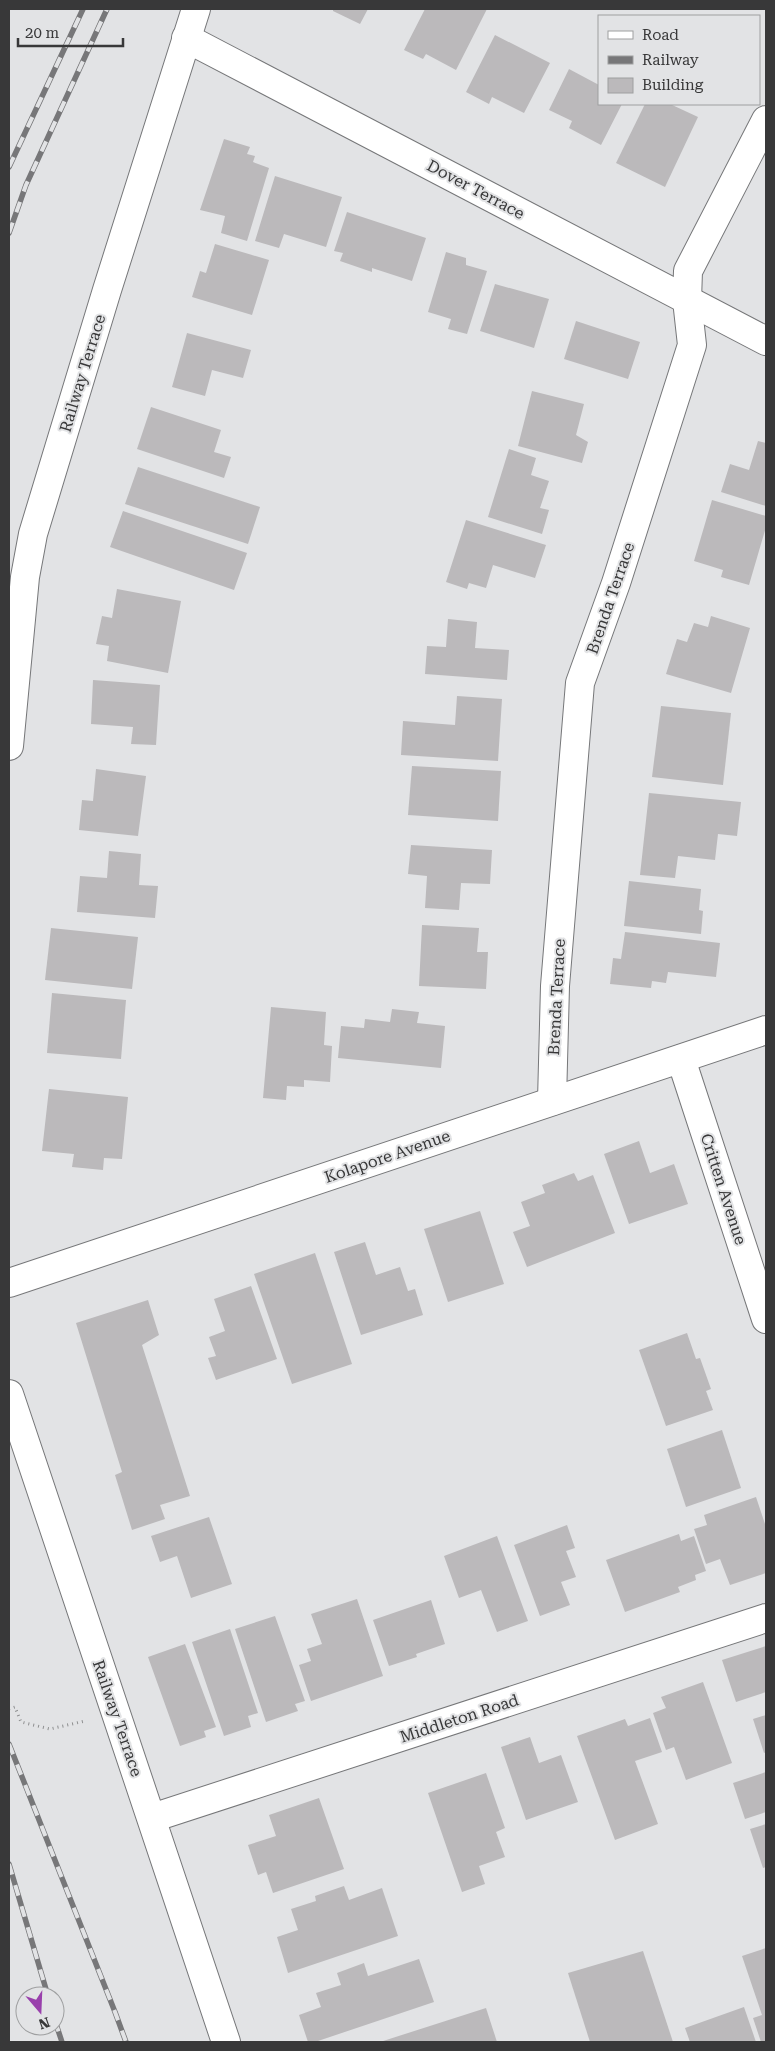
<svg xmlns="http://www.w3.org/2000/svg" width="775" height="2051" font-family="'Roboto Serif',serif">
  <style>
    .building { fill: #bbb9bb }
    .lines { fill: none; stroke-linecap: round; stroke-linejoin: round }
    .minor-casing { stroke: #767779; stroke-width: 30 }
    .path { stroke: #8e8f90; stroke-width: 3; stroke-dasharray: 1 4; stroke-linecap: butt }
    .minor { stroke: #fff; stroke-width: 28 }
    .rail-casing { stroke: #777779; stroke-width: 5.5 }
    .rail { stroke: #e2e3e5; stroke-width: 4; stroke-dasharray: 11; stroke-linecap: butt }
    .labels { text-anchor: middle; stroke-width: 4; stroke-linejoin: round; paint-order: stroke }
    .street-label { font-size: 16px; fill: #383839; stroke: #e2e3e5 }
  </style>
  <rect width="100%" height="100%" fill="#e2e3e5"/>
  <g class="building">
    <path d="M333,9H368L360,24L333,11Z"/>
    <path d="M425,9H487L456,70L426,54L423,59L404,50Z"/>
    <path d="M495,35L550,63L524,113L492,97L489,104L466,92Z"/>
    <path d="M569,69L599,85V104H622L601,145L569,128L572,121L549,110Z"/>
    <path d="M645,104H670L698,117L665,187L616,163Z"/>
    <path d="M224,139L250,147L247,154L255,156L253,162L269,168L247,241L221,233L225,216L200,210Z"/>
    <path d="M275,176L342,197L326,247L284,234L279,248L255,241Z"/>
    <path d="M347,212L426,238L412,281L372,268V272L340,261L343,253L334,251Z"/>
    <path d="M215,244L269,260L252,315L192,297L200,271L206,273Z"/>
    <path d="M446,252L466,258V265L487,271L467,334L448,329L451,319L428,312Z"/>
    <path d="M495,284L549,299L534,348L480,331Z"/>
    <path d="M576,321L640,342L628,379L564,359Z"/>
    <path d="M187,333L251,350L243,378L212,370L205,396L172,387Z"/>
    <path d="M532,391L584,404L576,435L588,442L582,463L518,446Z"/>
    <path d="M151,407L221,430L214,452L231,457L224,478L137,449Z"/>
    <path d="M758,441L766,443V506L721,492L730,464L749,470Z"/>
    <path d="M509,449L536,458L531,475L549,481L540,508L549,510L542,534L488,517Z"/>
    <path d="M138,467L260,507L248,544L125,504Z"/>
    <path d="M712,500L766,516V527L749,585L721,577L723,570L694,561Z"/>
    <path d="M123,511L247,553L234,590L110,547Z"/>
    <path d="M466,520L546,545L535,578L493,565L486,588L469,583L467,589L446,582Z"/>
    <path d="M117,589L181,601L168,673L107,661L109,646L96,644L102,616L112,618Z"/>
    <path d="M711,616L750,628L731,693L666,674L677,639L687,642L694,623L708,627Z"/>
    <path d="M448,619L477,622L475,648L509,650L507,680L425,674L427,646L446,647Z"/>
    <path d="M93,680L160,685L156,745L131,744L133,727L91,724Z"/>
    <path d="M457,696L502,699L498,761L401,755L403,721L455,725Z"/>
    <path d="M661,706L731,713L723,785L652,777Z"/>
    <path d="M412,766L501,771L498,821L408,815Z"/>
    <path d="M96,769L146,776L138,836L79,830L82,800L93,801Z"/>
    <path d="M649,793L741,802L737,836L718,834L715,860L678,856L675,878L640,875Z"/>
    <path d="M411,845L492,850L490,884L461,883L459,910L425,908L427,876L408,874Z"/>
    <path d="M109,851L141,854L139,885L158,886L155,918L77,912L80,876L107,878Z"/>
    <path d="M629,881L701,889L699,910L703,911L701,934L624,926Z"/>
    <path d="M422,925L479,928L477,952H488L486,989L419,986Z"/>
    <path d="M51,928L138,937L132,989L45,980Z"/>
    <path d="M625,932L720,943L716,977L668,972L666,983L652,981L651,988L610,984L613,958L621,959Z"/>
    <path d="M52,993L126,1000L121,1059L47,1053Z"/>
    <path d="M271,1007L326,1012L324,1045L332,1046L330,1082L304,1080V1087L287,1086L286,1100L263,1098Z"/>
    <path d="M392,1009L419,1012L417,1023L445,1026L441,1068L338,1058L341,1026L364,1028L365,1019L390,1022Z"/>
    <path d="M49,1089L128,1097L122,1159L104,1158L103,1170L72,1167L74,1154L42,1151Z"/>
    <path d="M639,1141L650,1173L674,1164L688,1204L629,1224L604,1154Z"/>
    <path d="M574,1173L578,1181L593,1175L615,1233L527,1267L513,1232L530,1226L521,1202L545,1193L542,1185Z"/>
    <path d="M480,1211L504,1284L448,1302L424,1229Z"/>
    <path d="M365,1242L376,1275L400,1267L408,1291L415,1289L423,1315L361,1335L334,1252Z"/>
    <path d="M315,1253L352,1364L292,1384L254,1274Z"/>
    <path d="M251,1286L277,1359L216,1380L208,1358L216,1356L209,1337L225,1331L214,1299Z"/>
    <path d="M148,1300L159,1335L142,1345L190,1496L160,1505L165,1519L132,1530L115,1475L122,1472L76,1323Z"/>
    <path d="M687,1333L696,1359L700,1358L711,1389L706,1391L713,1410L666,1426L639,1350Z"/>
    <path d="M722,1430L741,1488L686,1507L667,1449Z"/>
    <path d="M756,1497L766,1527V1573L730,1585L720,1559L706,1564L694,1529L707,1525L704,1515Z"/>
    <path d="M209,1517L232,1584L191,1598L177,1556L160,1562L151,1536Z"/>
    <path d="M567,1525L575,1548L566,1551L576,1577L561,1582L570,1605L540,1616L514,1545Z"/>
    <path d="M679,1534L681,1541L694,1536L706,1571L695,1575L696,1580L678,1587L680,1592L625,1612L606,1560Z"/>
    <path d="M497,1536L528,1621L497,1632L481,1590L459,1598L444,1556Z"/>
    <path d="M357,1599L383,1676L311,1701L299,1665L311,1661L307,1649L322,1644L311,1614Z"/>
    <path d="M431,1600L445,1644L416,1654L417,1657L389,1666L373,1620Z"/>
    <path d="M275,1616L305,1701L295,1704L298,1711L266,1722L235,1629Z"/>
    <path d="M230,1629L258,1713L248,1716L251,1727L224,1736L192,1642Z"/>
    <path d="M185,1644L216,1727L204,1731L206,1737L180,1746L148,1657Z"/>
    <path d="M766,1646V1692L736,1702L722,1660Z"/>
    <path d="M703,1682L732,1763L686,1780L674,1747L666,1750L653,1713L666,1708L661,1697Z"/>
    <path d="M766,1715V1752L764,1753L753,1719Z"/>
    <path d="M650,1718L662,1752L635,1761L658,1824L615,1840L577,1736L625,1719L628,1726Z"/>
    <path d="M530,1737L539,1763L561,1755L578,1802L526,1820L501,1747Z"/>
    <path d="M766,1772V1812L745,1819L733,1783Z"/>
    <path d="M486,1773L505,1828L496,1832L505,1857L479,1866L485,1884L462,1892L428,1793Z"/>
    <path d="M319,1798L344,1869L273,1893L266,1872L258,1875L248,1845L276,1836L269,1815Z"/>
    <path d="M766,1824V1867L763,1868L750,1829Z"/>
    <path d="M344,1886L349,1900L382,1888L398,1936L288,1973L277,1937L298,1930L291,1909L316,1901L315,1896Z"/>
    <path d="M766,1948V2042H761L753,2018L762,2015L742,1956Z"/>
    <path d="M643,1951L673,2042H590L568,1973Z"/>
    <path d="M419,1959L434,2002L315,2042H308L299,2015L321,2007L316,1993L341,1985L337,1973L364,1963L368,1976Z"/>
    <path d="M744,2007L756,2042H690L685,2028Z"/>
    <path d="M486,2008L497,2042H380Z"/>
  </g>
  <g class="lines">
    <defs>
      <g id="minor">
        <path d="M186,38L766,341"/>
        <path d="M9,746L25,577L33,534L107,290L196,9"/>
        <path d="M681,1059L766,1319"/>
        <path d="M552,1101L555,986L580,683L616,583L692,345L687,300L688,271L766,120"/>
        <path d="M9,1283L766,1030"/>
        <path d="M9,1394L226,2042"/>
        <path d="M152,1818L766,1618"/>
      </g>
    </defs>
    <use href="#minor" class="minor-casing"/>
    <path class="path" d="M9,1709L15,1707L21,1722L50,1729L85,1721"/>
    <use href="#minor" class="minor"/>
    <defs>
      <g id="rail">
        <path d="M9,167L83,9"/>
        <path d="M9,233L26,185L107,9"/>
        <path d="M9,1744L115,2012L126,2042"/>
        <path d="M9,1864L48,1996"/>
        <path d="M55,2021L62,2042"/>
      </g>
    </defs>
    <use href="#rail" class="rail-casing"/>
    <use href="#rail" class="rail"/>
  </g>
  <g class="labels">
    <g class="street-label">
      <text transform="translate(476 189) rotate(28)" y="6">Dover Terrace</text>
      <text transform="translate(82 373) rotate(-73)" y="6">Railway Terrace</text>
      <text transform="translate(610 598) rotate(-71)" y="6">Brenda Terrace</text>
      <text transform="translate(556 997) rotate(-87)" y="6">Brenda Terrace</text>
      <text transform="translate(387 1156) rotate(-19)" y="6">Kolapore Avenue</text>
      <text transform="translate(724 1189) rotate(72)" y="6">Critten Avenue</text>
      <text transform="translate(118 1718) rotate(71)" y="6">Railway Terrace</text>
      <text transform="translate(459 1718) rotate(-18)" y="6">Middleton Road</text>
    </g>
  </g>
  <rect width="775" height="2051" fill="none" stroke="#383839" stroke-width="20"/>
  <rect x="598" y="15" width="162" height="90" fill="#e2e3e5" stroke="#9e9fa0"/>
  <rect x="608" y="31" width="25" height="8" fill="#ffffff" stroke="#9e9fa0"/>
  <text x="642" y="40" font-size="15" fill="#383839">Road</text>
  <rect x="608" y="56" width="25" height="8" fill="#777779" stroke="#9e9fa0"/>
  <text x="642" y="65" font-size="15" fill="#383839">Railway</text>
  <rect x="608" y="78" width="25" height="15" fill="#bbb9bb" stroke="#9e9fa0"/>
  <text x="642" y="90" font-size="15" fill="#383839">Building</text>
  <g transform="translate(40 2011) rotate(161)"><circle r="24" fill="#e2e3e5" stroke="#9e9fa0"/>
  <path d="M0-4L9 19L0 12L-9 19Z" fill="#9940ac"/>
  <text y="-8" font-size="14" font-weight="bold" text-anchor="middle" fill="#383839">N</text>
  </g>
  <path d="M18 38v8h105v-8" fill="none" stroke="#383839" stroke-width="2.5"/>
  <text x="25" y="38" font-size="15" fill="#383839" stroke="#e2e3e5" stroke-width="4" paint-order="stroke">20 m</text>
</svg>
